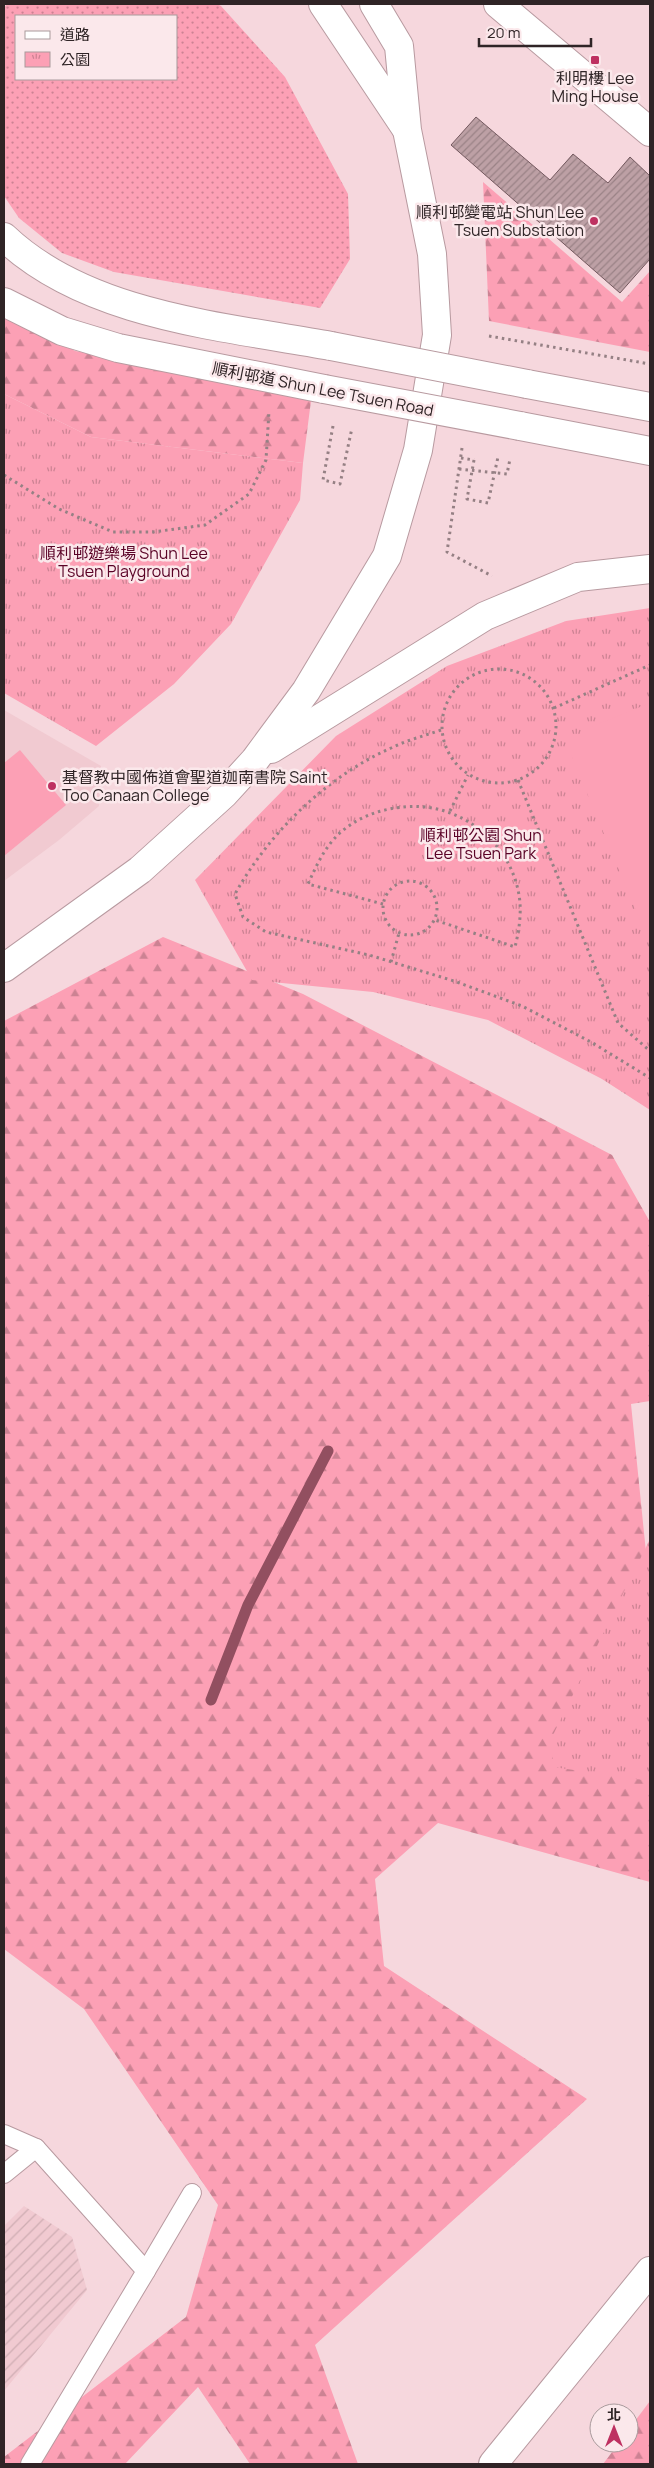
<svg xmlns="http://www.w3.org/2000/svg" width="654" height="2468" font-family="Manrope,'Noto Sans TC',sans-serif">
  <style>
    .built { fill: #f1cad1 }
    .industrial { fill: url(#industrial-furrows) }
    .grass { fill: url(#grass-dots); fill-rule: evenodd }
    .forest { fill: url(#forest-firs) }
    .park { fill: url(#park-tufts) }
    .garden { fill: #fca0b5 }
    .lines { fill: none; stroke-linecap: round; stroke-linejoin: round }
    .stream { stroke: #924f60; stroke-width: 11 }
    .building { fill: url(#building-hatch); stroke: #73585e }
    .service-casing { stroke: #b89aa0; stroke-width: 20 }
    .secondary-casing { stroke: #b89aa0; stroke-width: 30 }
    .primary-casing { stroke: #b89aa0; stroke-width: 30 }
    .path { stroke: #958084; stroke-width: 3; stroke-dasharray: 2.5 4; stroke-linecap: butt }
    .service { stroke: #fff; stroke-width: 18 }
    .secondary { stroke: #fff; stroke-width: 28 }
    .primary { stroke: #fff; stroke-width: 28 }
    .secondary-bridge-casing { stroke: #b89aa0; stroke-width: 30; stroke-linecap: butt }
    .primary-bridge-casing { stroke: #b89aa0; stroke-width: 30; stroke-linecap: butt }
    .path-bridge { stroke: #958084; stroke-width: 3; stroke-dasharray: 2.5 4; stroke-linecap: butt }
    .secondary-bridge { stroke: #fff; stroke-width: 28 }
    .primary-bridge { stroke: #fff; stroke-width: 28 }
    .poi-dot { fill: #be3161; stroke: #fbe8eb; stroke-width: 2 }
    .labels { text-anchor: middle; stroke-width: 5; stroke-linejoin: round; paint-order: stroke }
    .poi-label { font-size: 16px; fill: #2f2426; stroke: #fbe8eb }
    .street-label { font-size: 16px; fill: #2f2426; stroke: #fbe8eb }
    .park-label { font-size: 16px; fill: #5a0226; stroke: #fbe8eb }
  </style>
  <defs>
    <pattern id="industrial-furrows" width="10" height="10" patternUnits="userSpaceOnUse" patternTransform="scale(1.25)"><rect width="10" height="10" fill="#f1cad1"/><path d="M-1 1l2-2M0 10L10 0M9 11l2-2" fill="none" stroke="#cfadb3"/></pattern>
    <pattern id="grass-dots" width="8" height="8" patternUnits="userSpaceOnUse" patternTransform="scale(1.25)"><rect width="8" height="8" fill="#fca0b5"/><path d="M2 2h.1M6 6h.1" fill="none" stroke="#cc8293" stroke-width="1.8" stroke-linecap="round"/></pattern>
    <pattern id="forest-firs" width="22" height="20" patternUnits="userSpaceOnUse" patternTransform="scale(1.25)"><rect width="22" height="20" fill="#fca0b5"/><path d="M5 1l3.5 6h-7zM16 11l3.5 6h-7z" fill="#cc8293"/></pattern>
    <pattern id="park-tufts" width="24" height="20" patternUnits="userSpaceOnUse" patternTransform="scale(1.25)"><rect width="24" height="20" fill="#fca0b5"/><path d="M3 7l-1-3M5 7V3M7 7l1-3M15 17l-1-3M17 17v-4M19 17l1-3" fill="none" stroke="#cc8293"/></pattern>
    <pattern id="building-hatch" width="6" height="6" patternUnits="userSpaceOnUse" patternTransform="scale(1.25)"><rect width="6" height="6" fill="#bda0a5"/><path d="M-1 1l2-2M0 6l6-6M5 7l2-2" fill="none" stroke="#9a8286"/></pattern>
  </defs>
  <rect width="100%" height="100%" fill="#f6d7dd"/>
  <path class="built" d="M4,710L101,766L99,806L59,840L4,881Z"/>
  <path class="industrial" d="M24,2206L72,2237L87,2290L4,2391V2226Z"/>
  <path class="grass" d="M7,4H217L221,6L285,77L348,194L350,259L320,308L114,272L62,253L19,218L4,196V8ZM16,16H176V79H16Z"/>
  <g class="forest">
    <path d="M483,182L622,302L650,271V352L489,321Z"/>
    <path d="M4,311L75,351L312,393L303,463L91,437L4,394Z"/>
    <path d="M163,937L303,994L612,1155L650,1222V1401L631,1404L650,1592V1882L438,1823L375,1879L384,1966L587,2099L315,2345L358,2464H250L198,2387L125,2464H4V2457L186,2317L218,2205L84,2009L4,1949V1021Z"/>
    <path d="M650,2401V2464H603L619,2443H629V2429Z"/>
  </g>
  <g class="park">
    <path d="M4,394L91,437L303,463L300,500L231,624L174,684L96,746L4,693Z"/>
    <path d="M650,608V1110L602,1079L488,1020L373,992L252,980L195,880L336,736L447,666L566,621Z"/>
    <path d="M650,1539V1781L553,1767L552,1737Z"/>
  </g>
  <g class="garden">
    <path d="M650,703V944L571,755L583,730Z"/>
    <path d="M20,750L66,805L4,856V763Z"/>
  </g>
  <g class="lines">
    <path class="stream" d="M211,1700L248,1605L328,1451"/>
  </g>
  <path class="building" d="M476,117L550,180L573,154L608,183L630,157L650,176V259L620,293L451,145Z"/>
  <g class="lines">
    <defs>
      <g id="service">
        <path d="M4,2134L36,2148L146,2271L30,2464"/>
        <path d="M4,2174L36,2148"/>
        <path d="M146,2271L192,2193"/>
      </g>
      <g id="secondary">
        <path d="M498,4L650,132"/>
        <path d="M4,302L62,331L118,348L324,389"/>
        <path d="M520,426L650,451"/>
        <path d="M493,2464L650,2271"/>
      </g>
      <g id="primary">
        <path d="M323,4L405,127"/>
        <path d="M4,237C87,316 222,326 331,346"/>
        <path d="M527,384L650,407"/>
        <path d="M271,749L485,616L578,577L650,569"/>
        <path d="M4,968L140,870L224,794L255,760L306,691L387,556L418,450L437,335L432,254L407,130L399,46L374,4"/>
      </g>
    </defs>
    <use href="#service" class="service-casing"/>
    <use href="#secondary" class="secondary-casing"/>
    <use href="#primary" class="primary-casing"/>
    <g class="path">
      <path d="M489,336L650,364"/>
      <path d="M333,426L323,480L340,484L352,428"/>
      <path d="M462,448L447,552L492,576"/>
      <path d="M461,458L474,460"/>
      <path d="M459,469L507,474L510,459"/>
      <path d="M4,475L59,509L113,532H153L205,525L249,494L266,460L269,411"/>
      <circle cx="499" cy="726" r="57"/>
      <path d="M554,708L650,665"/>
      <path d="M441,730C424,736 407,740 391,748C326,777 269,833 235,894L243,917L266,932L369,955L454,981L522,1006L591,1042L650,1078"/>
      <path d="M518,780L618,1023L650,1051"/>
      <path d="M450,811L468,775"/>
      <circle cx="410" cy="908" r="27"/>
      <path d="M383,904L308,884C318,862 327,842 346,828C363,815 383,809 403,807C457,801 510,840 519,895C522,912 519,931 515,947L435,920"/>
      <path d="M391,962L399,933"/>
    </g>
    <use href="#service" class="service"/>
    <use href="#secondary" class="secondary"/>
    <use href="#primary" class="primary"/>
    <defs>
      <path id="secondary-bridge" d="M324,389L520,426"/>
      <path id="primary-bridge" d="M331,346L527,384"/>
    </defs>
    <use href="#secondary-bridge" class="secondary-bridge-casing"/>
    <use href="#primary-bridge" class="primary-bridge-casing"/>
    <path class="path-bridge" d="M474,460L467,499L488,503L498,457"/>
    <use href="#secondary-bridge" class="secondary-bridge"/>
    <use href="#primary-bridge" class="primary-bridge"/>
  </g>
  <g class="poi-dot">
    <rect x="590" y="55" width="10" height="10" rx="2.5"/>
    <circle cx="594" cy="221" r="5"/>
    <circle cx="52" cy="786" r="5"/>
  </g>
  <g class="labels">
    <g class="poi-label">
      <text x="595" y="84">利明樓 Lee<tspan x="595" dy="18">Ming House</tspan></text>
      <text x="584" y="218" text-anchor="end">順利邨變電站 Shun Lee<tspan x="584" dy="18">Tsuen Substation</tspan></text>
      <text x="62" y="783" text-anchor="start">基督教中國佈道會聖道迦南書院 Saint<tspan x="62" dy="18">Too Canaan College</tspan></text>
    </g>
    <g class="street-label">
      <text transform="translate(323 389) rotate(11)" y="6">順利邨道 Shun Lee Tsuen Road</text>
    </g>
    <g class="park-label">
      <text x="124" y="559">順利邨遊樂場 Shun Lee<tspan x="124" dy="18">Tsuen Playground</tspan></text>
      <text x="481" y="841">順利邨公園 Shun<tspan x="481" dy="18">Lee Tsuen Park</tspan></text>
    </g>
  </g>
  <rect width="654" height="2468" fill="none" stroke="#2f2426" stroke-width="10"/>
  <rect x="15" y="15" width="162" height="65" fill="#fbe8eb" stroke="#a99a9c"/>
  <rect x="25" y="31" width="25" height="8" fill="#ffffff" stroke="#a99a9c"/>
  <text x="60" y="40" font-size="15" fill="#2f2426">道路</text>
  <rect x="25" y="52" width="25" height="15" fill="url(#park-tufts)" stroke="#a99a9c"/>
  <text x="60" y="65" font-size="15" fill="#2f2426">公園</text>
  <g transform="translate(614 2428)"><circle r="24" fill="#fbe8eb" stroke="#a99a9c"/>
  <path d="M0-4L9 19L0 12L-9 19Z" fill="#be3161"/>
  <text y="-8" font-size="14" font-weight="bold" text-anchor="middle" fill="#2f2426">北</text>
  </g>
  <path d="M479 38v8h112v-8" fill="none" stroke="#2f2426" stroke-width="2.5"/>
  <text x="487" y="38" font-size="15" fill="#2f2426" stroke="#fbe8eb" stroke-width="4" paint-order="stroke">20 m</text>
</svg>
